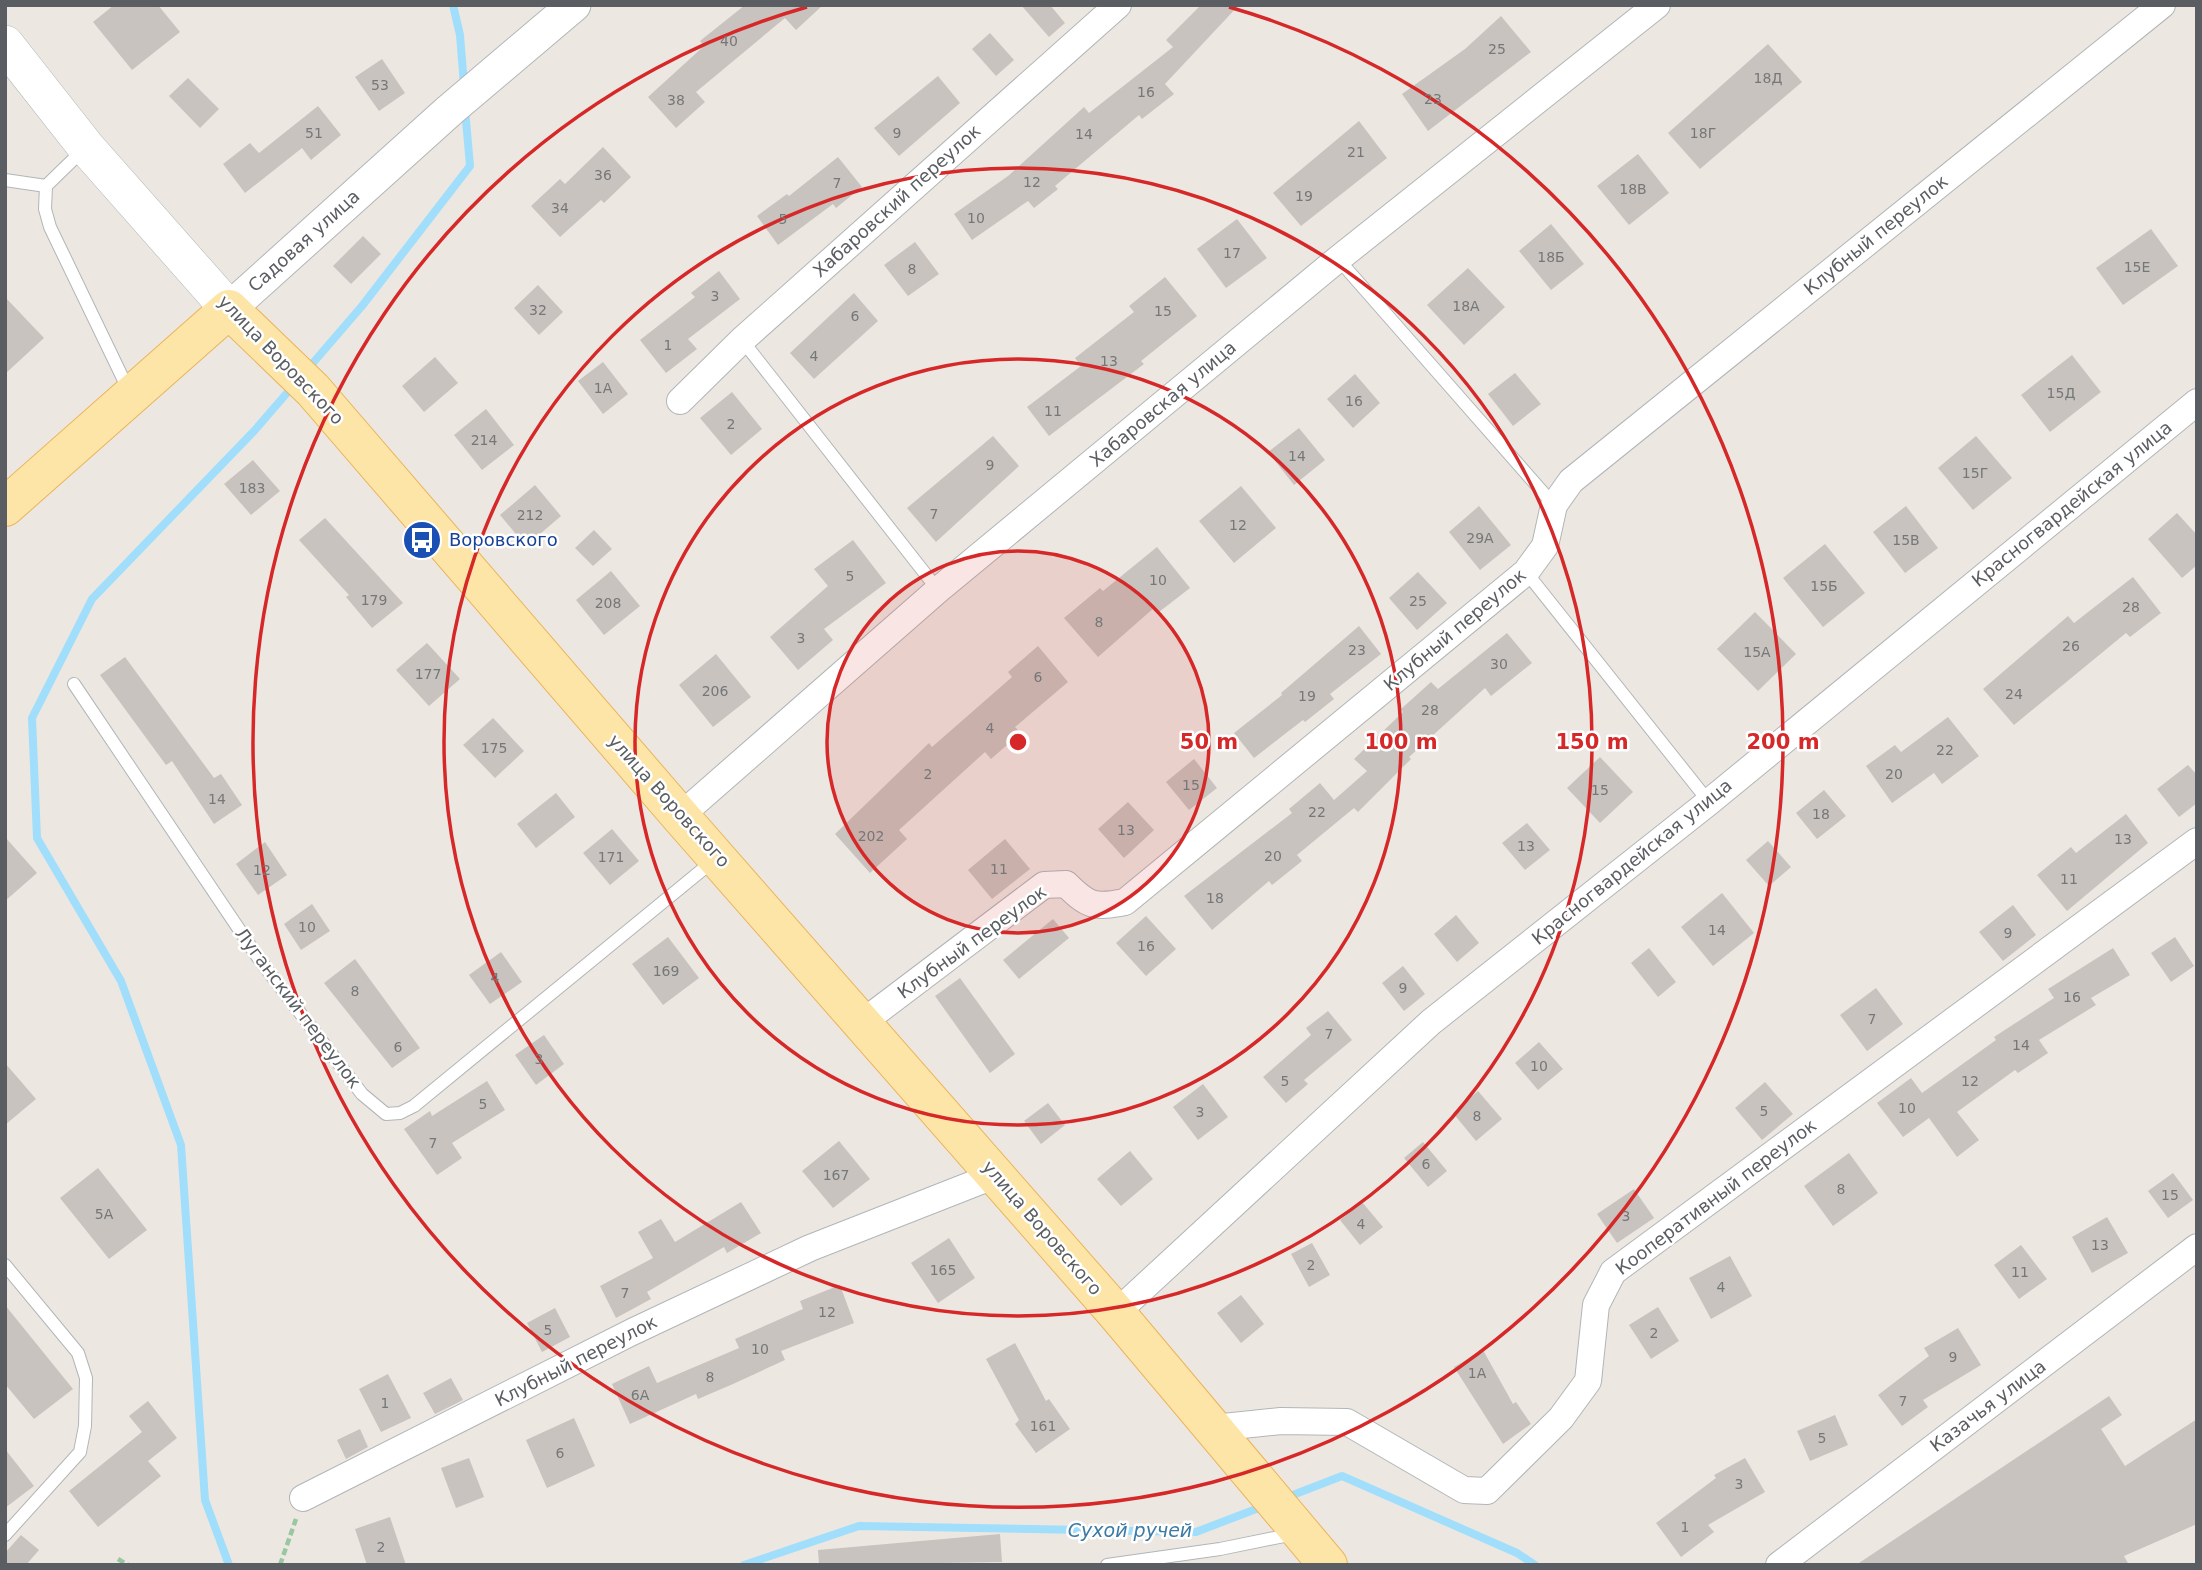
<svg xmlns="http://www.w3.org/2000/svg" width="2202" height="1570" font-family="'DejaVu Sans',sans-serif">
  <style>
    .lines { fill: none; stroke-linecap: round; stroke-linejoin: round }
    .stream { stroke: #a1defc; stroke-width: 8 }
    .building { fill: #c8c3be }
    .service-casing { stroke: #b2b5b8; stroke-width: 14 }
    .minor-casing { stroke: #b2b5b8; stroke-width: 28 }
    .tertiary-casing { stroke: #b2b5b8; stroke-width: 35 }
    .secondary-casing { stroke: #b1b5b9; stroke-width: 38 }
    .primary-casing { stroke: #ecb35a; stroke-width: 40 }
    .path { stroke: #98c7a0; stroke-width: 4.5; stroke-dasharray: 7 3.5; stroke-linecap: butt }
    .service { stroke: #fff; stroke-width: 12 }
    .minor { stroke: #fff; stroke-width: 26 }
    .tertiary { stroke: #fff; stroke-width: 33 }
    .secondary { stroke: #fff; stroke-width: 37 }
    .primary { stroke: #fce5a6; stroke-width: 38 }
    .ring { fill: none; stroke: #d62828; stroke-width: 3.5 }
    .labels { text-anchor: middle; stroke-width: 5; stroke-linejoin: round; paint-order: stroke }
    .number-label { font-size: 14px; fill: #767779 }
    .street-label { font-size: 18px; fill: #5a5e62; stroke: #fff }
    .transit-label { font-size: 18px; fill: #164399; stroke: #fff; text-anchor: start }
    .water-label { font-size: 19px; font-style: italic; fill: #3d7aa4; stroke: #fff }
    .centre { fill: #d62828; stroke: #fff; stroke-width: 3.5 }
    .ring-label { font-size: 21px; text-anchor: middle; font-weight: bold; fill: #d62828; stroke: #fff; stroke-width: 5; stroke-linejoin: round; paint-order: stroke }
  </style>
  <rect width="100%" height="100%" fill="#ece8e1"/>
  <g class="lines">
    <g class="stream">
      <path d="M453,5L460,35L464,85"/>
      <path d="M306,371L362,306L470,166L465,109"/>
      <path d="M1285,1498L1342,1476L1517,1553L1535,1565"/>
      <path d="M229,1565L205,1500L181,1145L121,981L37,838L32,718L92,599L255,430L293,386"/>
      <path d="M744,1565L859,1526L1196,1532L1264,1506"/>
    </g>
  </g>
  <g class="building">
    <path d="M114,5H158L180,32L132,70L93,22Z"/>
    <path d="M745,5H823L796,30L785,18L696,92L705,102L676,128L648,97L704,46L700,41Z"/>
    <path d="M1021,5H1050L1065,23L1049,37Z"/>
    <path d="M1201,5H1239L1165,84L1174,94L1142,119L1139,115L1055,186L1058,189L1034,208L1028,201L972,240L954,214L1008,176L1084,107L1089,113L1173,47L1166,40Z"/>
    <path d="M1501,16L1531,52L1428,131L1402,94L1465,49Z"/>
    <path d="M990,33L1014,60L996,76L972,49Z"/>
    <path d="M1768,44L1802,82L1700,169L1668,133Z"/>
    <path d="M382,59L405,93L379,111L355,77Z"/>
    <path d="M938,76L960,103L899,156L874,128Z"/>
    <path d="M188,78L219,109L200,128L169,96Z"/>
    <path d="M318,106L341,135L311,160L302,148L245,193L223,164L250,143L259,153Z"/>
    <path d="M1359,121L1387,158L1301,226L1273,193Z"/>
    <path d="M603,147L631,177L604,203L601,200L560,237L531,206L560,179L565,184Z"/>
    <path d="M1638,154L1669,193L1629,225L1597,186Z"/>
    <path d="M838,157L862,187L836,208L833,204L778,245L757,216L787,194L789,196Z"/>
    <path d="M1237,219L1267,258L1226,288L1197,249Z"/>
    <path d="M1551,224L1584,264L1551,290L1519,251Z"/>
    <path d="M2151,229L2178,266L2123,305L2096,268Z"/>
    <path d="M363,236L381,254L351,284L333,266Z"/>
    <path d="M915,242L939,274L908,296L884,265Z"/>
    <path d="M1468,268L1505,307L1464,345L1427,305Z"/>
    <path d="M719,271L740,299L688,339L697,349L666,373L640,340L695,297L691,293Z"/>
    <path d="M1165,277L1197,316L1141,361L1144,364L1049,436L1027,407L1081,366L1075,358L1134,312L1129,306Z"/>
    <path d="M538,285L563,312L539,335L514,308Z"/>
    <path d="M854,293L878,321L814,379L790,353Z"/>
    <path d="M5,297L44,338L5,374Z"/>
    <path d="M2072,355L2101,392L2050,432L2021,395Z"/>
    <path d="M435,357L458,383L424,412L402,386Z"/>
    <path d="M603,362L628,394L603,414L578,381Z"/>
    <path d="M1515,373L1541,404L1513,426L1488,394Z"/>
    <path d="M1355,374L1380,403L1353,428L1327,399Z"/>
    <path d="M732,392L762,429L731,455L700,418Z"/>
    <path d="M486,409L514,445L482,470L454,435Z"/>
    <path d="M1299,428L1325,460L1294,485L1268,452Z"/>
    <path d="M993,436L1019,466L936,542L907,508Z"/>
    <path d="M1976,436L2012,478L1973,510L1938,468Z"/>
    <path d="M253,460L280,491L251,515L224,484Z"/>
    <path d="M535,485L561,516L526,546L500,515Z"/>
    <path d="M1241,486L1276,528L1234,563L1199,521Z"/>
    <path d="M1479,506L1511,545L1480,570L1449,532Z"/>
    <path d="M1906,506L1938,548L1905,573L1873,532Z"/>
    <path d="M2177,513L2197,535V565L2182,578L2148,539Z"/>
    <path d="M325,518L403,603L372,628L346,597L349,595L299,540Z"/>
    <path d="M594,530L612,549L593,566L575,548Z"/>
    <path d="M853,540L886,583L824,629L833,640L798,670L770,637L828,586L814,569Z"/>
    <path d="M1825,544L1865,593L1823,627L1783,578Z"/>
    <path d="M1157,547L1190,588L1159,612L1155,607L1098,657L1064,618L1100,588L1103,591Z"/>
    <path d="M611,571L640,606L604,635L576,600Z"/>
    <path d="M1418,572L1447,603L1417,630L1389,598Z"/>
    <path d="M2133,577L2161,613L2130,637L2126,633L2014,725L1983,689L2068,616L2074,623Z"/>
    <path d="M1755,612L1796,654L1758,691L1717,649Z"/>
    <path d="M1359,626L1381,654L1330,694L1334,699L1305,722L1303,720L1254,758L1234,733L1282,695L1281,693Z"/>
    <path d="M1507,633L1532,663L1491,696L1485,688L1409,757L1411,759L1358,812L1354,808L1297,855L1302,861L1272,885L1269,881L1212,930L1184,896L1292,813L1289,809L1320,783L1334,800L1367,771L1354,759L1403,712L1401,709L1431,682L1438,689Z"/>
    <path d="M427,643L460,679L429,706L396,670Z"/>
    <path d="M1038,646L1068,682L1015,727L1021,733L991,759L985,752L899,830L907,839L870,873L835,834L929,743L932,747L1012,677L1008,672Z"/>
    <path d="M716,654L751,697L713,727L679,685Z"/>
    <path d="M125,657L214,778L221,774L242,805L214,824L172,761L166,765L100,675Z"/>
    <path d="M1948,717L1979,756L1942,784L1934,773L1892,803L1866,766L1895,745L1901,752Z"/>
    <path d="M493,718L524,751L495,778L463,745Z"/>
    <path d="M1600,757L1633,792L1600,823L1567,788Z"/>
    <path d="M1194,759L1217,788L1189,810L1166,782Z"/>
    <path d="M2188,765L2197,775V803L2179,817L2157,789Z"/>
    <path d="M1824,790L1846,816L1817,839L1796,813Z"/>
    <path d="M556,793L575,817L536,848L517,824Z"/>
    <path d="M1128,802L1154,830L1124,858L1098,829Z"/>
    <path d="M2126,814L2148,843L2067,911L2037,875L2071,847L2076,853Z"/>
    <path d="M1527,823L1550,850L1525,870L1502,843Z"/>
    <path d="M612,829L639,861L610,885L583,853Z"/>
    <path d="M5,837L37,873L5,901Z"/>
    <path d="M1005,839L1030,869L992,899L968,870Z"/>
    <path d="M1768,841L1791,867L1769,886L1746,860Z"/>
    <path d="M265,842L287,875L258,895L236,864Z"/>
    <path d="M1722,893L1754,933L1713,966L1681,927Z"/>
    <path d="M312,904L330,931L301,950L284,924Z"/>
    <path d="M2013,905L2036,935L2003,961L1979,932Z"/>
    <path d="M1456,915L1479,943L1457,962L1434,934Z"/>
    <path d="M1146,916L1176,949L1146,976L1116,943Z"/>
    <path d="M1053,919L1069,938L1019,979L1003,960Z"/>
    <path d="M668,937L699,978L663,1005L632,964Z"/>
    <path d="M2175,937L2194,966L2171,982L2151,953Z"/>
    <path d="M1649,948L1676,982L1658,997L1631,963Z"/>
    <path d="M2113,948L2130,975L2091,998L2096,1005L2039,1040L2048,1053L2018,1073L2015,1070L1957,1112L1979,1140L1957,1157L1929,1118L1903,1137L1877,1103L1911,1078L1922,1093L1996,1040L1994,1037L2054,998L2048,989Z"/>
    <path d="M501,952L522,982L490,1004L469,975Z"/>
    <path d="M355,959L420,1048L392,1068L324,983Z"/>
    <path d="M1403,966L1425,994L1404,1011L1382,983Z"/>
    <path d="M960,978L1015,1054L990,1073L935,996Z"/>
    <path d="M1876,988L1903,1024L1867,1051L1840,1015Z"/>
    <path d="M1328,1011L1352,1040L1304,1080L1308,1084L1286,1103L1263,1077L1311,1035L1306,1028Z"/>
    <path d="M544,1035L564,1064L536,1085L515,1055Z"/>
    <path d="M1539,1042L1563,1069L1538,1090L1515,1063Z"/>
    <path d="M5,1063L36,1099L5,1125Z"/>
    <path d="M487,1081L505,1110L452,1143L462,1158L437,1175L404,1129L430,1111L432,1116Z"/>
    <path d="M1765,1082L1793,1114L1762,1140L1735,1108Z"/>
    <path d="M1203,1084L1228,1117L1198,1140L1173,1107Z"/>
    <path d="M1478,1091L1502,1119L1476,1141L1453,1113Z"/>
    <path d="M1048,1103L1065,1125L1041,1144L1024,1121Z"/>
    <path d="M839,1141L870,1179L833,1208L802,1171Z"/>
    <path d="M1423,1142L1447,1171L1428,1187L1404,1158Z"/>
    <path d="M1130,1151L1153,1179L1121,1206L1097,1179Z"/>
    <path d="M1849,1153L1878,1193L1833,1226L1804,1186Z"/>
    <path d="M98,1168L147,1230L109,1259L60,1198Z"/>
    <path d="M2173,1173L2193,1200L2168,1218L2148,1191Z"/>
    <path d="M1634,1189L1654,1218L1617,1243L1597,1214Z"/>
    <path d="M741,1202L761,1233L727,1253L724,1247L647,1292L651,1299L616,1318L600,1286L653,1258L638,1232L661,1219L675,1242Z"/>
    <path d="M1362,1202L1383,1227L1360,1245L1340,1220Z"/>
    <path d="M2107,1217L2128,1253L2092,1273L2072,1237Z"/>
    <path d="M949,1238L975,1278L938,1303L911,1263Z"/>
    <path d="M1312,1243L1330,1275L1309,1287L1291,1254Z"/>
    <path d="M2021,1245L2047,1279L2019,1299L1994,1265Z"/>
    <path d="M1730,1256L1752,1296L1711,1319L1689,1278Z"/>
    <path d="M840,1285L854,1323L781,1351L785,1360L733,1384L698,1399L696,1394L630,1424L612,1384L649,1366L657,1383L739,1348L735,1339L803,1309L800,1301Z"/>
    <path d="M1241,1295L1264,1324L1241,1343L1217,1313Z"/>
    <path d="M5,1305L73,1389L34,1419L5,1384Z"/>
    <path d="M1658,1307L1679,1341L1651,1359L1629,1325Z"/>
    <path d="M555,1308L570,1337L542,1352L527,1323Z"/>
    <path d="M1958,1328L1981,1365L1923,1400L1928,1407L1902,1426L1878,1395L1929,1356L1924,1348Z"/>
    <path d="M1015,1343L1046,1401L1049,1399L1070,1429L1036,1453L1015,1424L1019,1420L986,1359Z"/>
    <path d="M1483,1350L1513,1404L1516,1402L1531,1424L1503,1444L1454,1367Z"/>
    <path d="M388,1374L411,1418L381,1432L359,1389Z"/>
    <path d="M451,1378L463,1400L435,1414L423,1393Z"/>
    <path d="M2109,1396L2122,1415L2101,1429L2125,1466L2197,1419V1524L2124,1556L2129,1565H1856Z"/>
    <path d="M148,1401L177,1438L148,1461L161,1476L98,1527L69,1491L142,1432L129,1416Z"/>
    <path d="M1835,1415L1848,1445L1810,1461L1797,1431Z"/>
    <path d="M574,1418L595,1466L547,1488L526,1440Z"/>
    <path d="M360,1429L368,1447L346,1459L337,1440Z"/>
    <path d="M5,1449L34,1486L5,1508Z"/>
    <path d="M469,1458L484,1497L456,1508L441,1468Z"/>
    <path d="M1745,1458L1765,1492L1708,1525L1714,1532L1681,1557L1656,1523L1716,1478L1714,1475Z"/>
    <path d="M390,1517L406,1565H367L355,1529Z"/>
    <path d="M1000,1534L1002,1562L819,1565L818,1550Z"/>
    <path d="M21,1535L39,1550L26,1565H5V1553Z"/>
  </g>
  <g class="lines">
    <defs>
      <g id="service">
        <path d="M84,149L46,186L45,209L50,227L129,391"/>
        <path d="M5,180L46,186"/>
        <path d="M1338,259L1554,505"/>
        <path d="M742,340L938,590"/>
        <path d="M1526,572L1709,802"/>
        <path d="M74,684L259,959L362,1094L386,1114L400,1113L414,1106L713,861"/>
        <path d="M5,1265L78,1353L86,1378L85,1426L80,1452L5,1535"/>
        <path d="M1107,1565L1220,1549L1294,1534"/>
      </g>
      <g id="minor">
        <path d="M680,401L742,340L1118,5"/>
        <path d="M680,816L938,590L1338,259L1657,5"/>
        <path d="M863,1022L1044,885L1066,884C1088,906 1094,908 1125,902L1526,572L1545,546L1554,505L1571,481L2162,5"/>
        <path d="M1116,1313L1431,1022L1709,802L2197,402"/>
        <path d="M1214,1428L1281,1421L1347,1422L1464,1490L1487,1491L1561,1418L1588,1381L1596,1305L1613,1272L2197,841"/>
        <path d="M303,1498L632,1332L810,1248L996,1175"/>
        <path d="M1779,1565L2197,1247"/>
      </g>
      <path id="tertiary" d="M229,309L450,110L574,5"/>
      <path id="secondary" d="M5,44L86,147L229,309"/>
      <path id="primary" d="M5,507L229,309L313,390L680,816L1116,1313L1328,1565"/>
    </defs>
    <use href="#service" class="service-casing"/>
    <use href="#minor" class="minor-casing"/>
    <use href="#tertiary" class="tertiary-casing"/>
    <use href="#secondary" class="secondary-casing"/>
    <use href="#primary" class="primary-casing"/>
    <g class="path">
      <path d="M118,1559L128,1565"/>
      <path d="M280,1565L296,1519"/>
    </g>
    <use href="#service" class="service"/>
    <use href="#minor" class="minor"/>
    <use href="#tertiary" class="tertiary"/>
    <use href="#secondary" class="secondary"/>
    <use href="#primary" class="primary"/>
  </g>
  <circle cx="1018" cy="742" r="191" fill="#d62828" fill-opacity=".12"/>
  <g class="ring">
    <circle cx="1018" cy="742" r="191"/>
    <circle cx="1018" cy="742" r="383"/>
    <circle cx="1018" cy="742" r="574"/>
    <path d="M1229 7A765 765 0 1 1 807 7"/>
  </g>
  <defs>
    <symbol id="bus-disc" viewBox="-11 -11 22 22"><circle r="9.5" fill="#1a4fb4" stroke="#fff"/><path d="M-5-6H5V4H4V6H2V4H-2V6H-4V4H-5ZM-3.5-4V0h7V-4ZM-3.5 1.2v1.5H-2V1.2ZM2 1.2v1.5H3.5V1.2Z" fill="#fff"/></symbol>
  </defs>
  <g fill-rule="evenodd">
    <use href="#bus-disc" x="400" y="518" width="44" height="44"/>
  </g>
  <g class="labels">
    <g class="number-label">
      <text x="729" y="46">40</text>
      <text x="1497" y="54">25</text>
      <text x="1768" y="83">18Д</text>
      <text x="380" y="90">53</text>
      <text x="1146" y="97">16</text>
      <text x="1433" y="104">23</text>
      <text x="676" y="105">38</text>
      <text x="314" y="138">51</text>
      <text x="897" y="138">9</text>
      <text x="1703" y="138">18Г</text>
      <text x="1084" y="139">14</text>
      <text x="1356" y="157">21</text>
      <text x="603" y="180">36</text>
      <text x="1032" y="187">12</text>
      <text x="837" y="188">7</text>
      <text x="1633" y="194">18В</text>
      <text x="1304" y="201">19</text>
      <text x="560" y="213">34</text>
      <text x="976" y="223">10</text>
      <text x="783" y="224">5</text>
      <text x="1232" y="258">17</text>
      <text x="1551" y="262">18Б</text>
      <text x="2137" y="272">15Е</text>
      <text x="912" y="274">8</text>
      <text x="715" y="301">3</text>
      <text x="1466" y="311">18А</text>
      <text x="538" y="315">32</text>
      <text x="1163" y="316">15</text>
      <text x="855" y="321">6</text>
      <text x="668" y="350">1</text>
      <text x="814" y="361">4</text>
      <text x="1109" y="366">13</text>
      <text x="603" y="393">1А</text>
      <text x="2061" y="398">15Д</text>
      <text x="1354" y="406">16</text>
      <text x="1053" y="416">11</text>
      <text x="731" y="429">2</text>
      <text x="484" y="445">214</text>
      <text x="1297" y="461">14</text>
      <text x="990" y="470">9</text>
      <text x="1975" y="478">15Г</text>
      <text x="252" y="493">183</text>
      <text x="934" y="519">7</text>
      <text x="530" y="520">212</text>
      <text x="1238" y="530">12</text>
      <text x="1480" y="543">29А</text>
      <text x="1906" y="545">15В</text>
      <text x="850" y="581">5</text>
      <text x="1158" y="585">10</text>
      <text x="1824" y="591">15Б</text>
      <text x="374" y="605">179</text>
      <text x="1418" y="606">25</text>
      <text x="608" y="608">208</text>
      <text x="2131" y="612">28</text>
      <text x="1099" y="627">8</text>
      <text x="801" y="643">3</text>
      <text x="2071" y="651">26</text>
      <text x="1357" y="655">23</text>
      <text x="1757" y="657">15А</text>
      <text x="1499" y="669">30</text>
      <text x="428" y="679">177</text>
      <text x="1038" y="682">6</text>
      <text x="715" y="696">206</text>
      <text x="2014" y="699">24</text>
      <text x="1307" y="701">19</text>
      <text x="1430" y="715">28</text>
      <text x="990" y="733">4</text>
      <text x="494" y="753">175</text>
      <text x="1945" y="755">22</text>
      <text x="928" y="779">2</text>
      <text x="1894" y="779">20</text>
      <text x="1191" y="790">15</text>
      <text x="1600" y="795">15</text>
      <text x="217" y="804">14</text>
      <text x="1317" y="817">22</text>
      <text x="1821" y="819">18</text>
      <text x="1126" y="835">13</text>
      <text x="871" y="841">202</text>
      <text x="2123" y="844">13</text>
      <text x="1526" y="851">13</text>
      <text x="1273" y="861">20</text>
      <text x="611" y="862">171</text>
      <text x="999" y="874">11</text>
      <text x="262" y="875">12</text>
      <text x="2069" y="884">11</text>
      <text x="1215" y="903">18</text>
      <text x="307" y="932">10</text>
      <text x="1717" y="935">14</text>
      <text x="2008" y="938">9</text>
      <text x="1146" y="951">16</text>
      <text x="666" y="976">169</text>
      <text x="495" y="983">4</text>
      <text x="1403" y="993">9</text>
      <text x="355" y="996">8</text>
      <text x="2072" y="1002">16</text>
      <text x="1872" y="1024">7</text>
      <text x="1329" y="1039">7</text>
      <text x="2021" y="1050">14</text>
      <text x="398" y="1052">6</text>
      <text x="539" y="1064">3</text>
      <text x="1539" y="1071">10</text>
      <text x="1285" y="1086">5</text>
      <text x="1970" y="1086">12</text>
      <text x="483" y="1109">5</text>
      <text x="1907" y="1113">10</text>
      <text x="1764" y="1116">5</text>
      <text x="1200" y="1117">3</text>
      <text x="1477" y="1121">8</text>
      <text x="433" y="1148">7</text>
      <text x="1426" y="1169">6</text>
      <text x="836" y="1180">167</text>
      <text x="1841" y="1194">8</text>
      <text x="2170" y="1200">15</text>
      <text x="104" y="1219">5А</text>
      <text x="1626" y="1221">3</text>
      <text x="1361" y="1229">4</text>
      <text x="2100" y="1250">13</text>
      <text x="1311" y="1270">2</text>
      <text x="943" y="1275">165</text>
      <text x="2020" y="1277">11</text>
      <text x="1721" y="1292">4</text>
      <text x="625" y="1298">7</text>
      <text x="827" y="1317">12</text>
      <text x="548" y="1335">5</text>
      <text x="1654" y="1338">2</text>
      <text x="760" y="1354">10</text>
      <text x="1953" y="1362">9</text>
      <text x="1477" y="1378">1А</text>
      <text x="710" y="1382">8</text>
      <text x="640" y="1400">6А</text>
      <text x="1903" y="1406">7</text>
      <text x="385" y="1408">1</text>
      <text x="1043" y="1431">161</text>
      <text x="1822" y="1443">5</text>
      <text x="560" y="1458">6</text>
      <text x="1739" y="1489">3</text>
      <text x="1685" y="1532">1</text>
      <text x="381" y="1552">2</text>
    </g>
    <g class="street-label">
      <text transform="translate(897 201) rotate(-42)" y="6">Хабаровский переулок</text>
      <text transform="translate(1876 235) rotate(-39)" y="6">Клубный переулок</text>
      <text transform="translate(304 241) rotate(-42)" y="6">Садовая улица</text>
      <text transform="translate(281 360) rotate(46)" y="6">улица Воровского</text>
      <text transform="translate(1163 404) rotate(-40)" y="6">Хабаровская улица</text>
      <text transform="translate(2072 504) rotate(-39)" y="6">Красногвардейская улица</text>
      <text transform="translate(1455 630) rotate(-40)" y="6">Клубный переулок</text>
      <text transform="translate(669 801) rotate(48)" y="6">улица Воровского</text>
      <text transform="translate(1632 862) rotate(-39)" y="6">Красногвардейская улица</text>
      <text transform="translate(972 942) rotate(-36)" y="6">Клубный переулок</text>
      <text transform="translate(298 1008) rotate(53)" y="6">Луганский переулок</text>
      <text transform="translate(1716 1197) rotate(-37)" y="6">Кооперативный переулок</text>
      <text transform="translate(1042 1228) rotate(49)" y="6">улица Воровского</text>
      <text transform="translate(576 1361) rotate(-27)" y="6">Клубный переулок</text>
      <text transform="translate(1988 1406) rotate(-37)" y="6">Казачья улица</text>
    </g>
    <g class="transit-label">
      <text x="449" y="546">Воровского</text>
    </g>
    <g class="water-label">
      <text x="1130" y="1537">Сухой ручей</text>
    </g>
  </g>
  <circle cx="1018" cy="742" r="10" class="centre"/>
  <g class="ring-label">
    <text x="1209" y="749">50 m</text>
    <text x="1401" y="749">100 m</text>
    <text x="1592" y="749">150 m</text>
    <text x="1783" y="749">200 m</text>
  </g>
  <rect width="2202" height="1570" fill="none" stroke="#5a5e62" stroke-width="14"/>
</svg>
